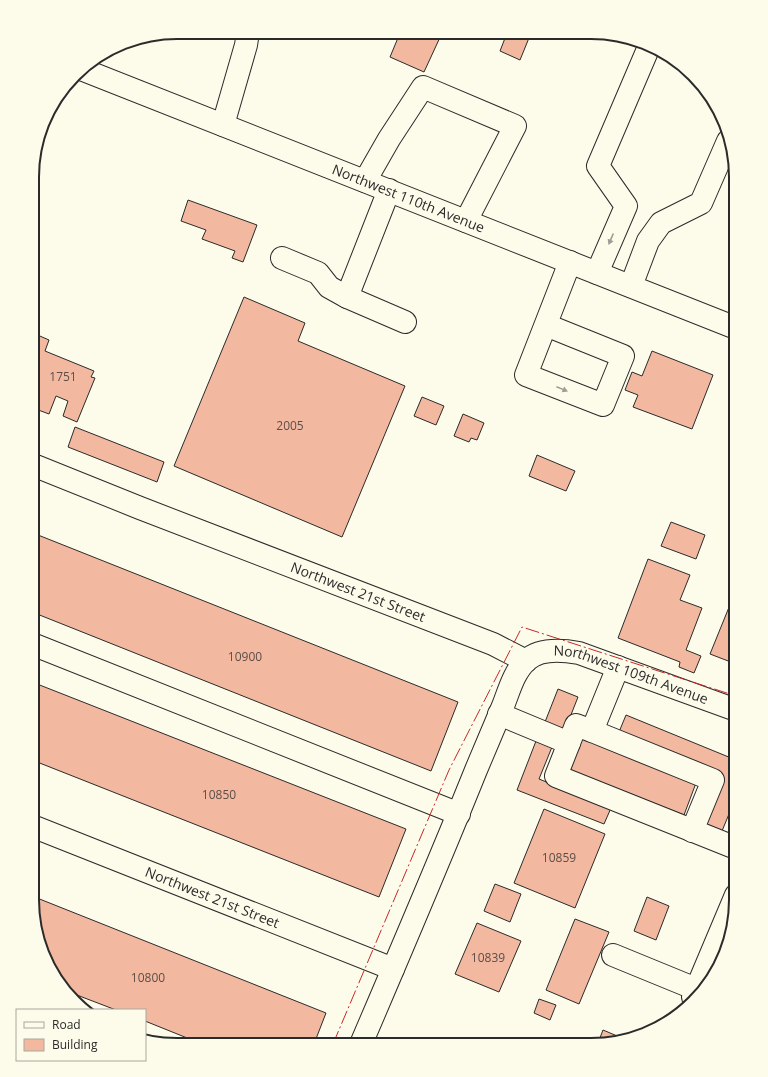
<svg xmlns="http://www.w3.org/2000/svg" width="768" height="1077" font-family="'Open Sans',sans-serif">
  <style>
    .building { fill: #f2b8a0; stroke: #2b2b2b }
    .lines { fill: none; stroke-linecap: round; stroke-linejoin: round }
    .minor-casing { stroke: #2b2b2b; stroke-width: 24 }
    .minor { stroke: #fdfbea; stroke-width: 22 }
    .power { stroke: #c62828; stroke-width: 1; stroke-dasharray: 14 3 2 3; stroke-linecap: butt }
    .oneway { fill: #9e9d94 }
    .labels { text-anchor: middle; stroke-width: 3; stroke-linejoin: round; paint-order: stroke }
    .number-label { font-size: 12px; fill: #5d4e48 }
    .street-label { font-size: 14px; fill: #2b2b2b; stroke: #fdfbea }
    .rim { fill: none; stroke: #2b2b2b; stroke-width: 2 }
  </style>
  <rect width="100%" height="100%" fill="#fdfbea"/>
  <g class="building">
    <path d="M400,33H442L424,72L390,57Z"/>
    <path d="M507,33H531L520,60L500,51Z"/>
    <path d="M188,200L257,225L243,262L232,258L235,251L202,239L206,230L181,221Z"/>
    <path d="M736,244V265L729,262Z"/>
    <path d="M244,297L305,323L298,341L405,386L342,537L174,466Z"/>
    <path d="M33,333L49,340L45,351L94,371L91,377L95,378L77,422L63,416L68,401L56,396L49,414L33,408Z"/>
    <path d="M652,351L713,375L692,429L633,407L638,395L625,390L632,372L642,376Z"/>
    <path d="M422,397L444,406L436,425L414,416Z"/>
    <path d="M463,414L484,423L477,440L471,438L469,442L454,436Z"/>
    <path d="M75,427L164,462L157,482L68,447Z"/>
    <path d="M537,455L575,471L566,491L529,476Z"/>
    <path d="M671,522L705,535L696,559L661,546Z"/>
    <path d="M33,533L458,702L431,771L32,612Z"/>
    <path d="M648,559L690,575L680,600L702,608L686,650L701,656L694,673L679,667L680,662L618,638Z"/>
    <path d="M736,590V664L710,654Z"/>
    <path d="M32,682L406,829L379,897L32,760Z"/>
    <path d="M558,689L578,697L565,730L545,722Z"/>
    <path d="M626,715L736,760V797L722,831L702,822L721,774L619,732Z"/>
    <path d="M582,738L696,783L684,815L570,770Z"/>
    <path d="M536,741L552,747L539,779L611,808L604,824L517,790Z"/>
    <path d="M544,809L605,834L575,908L514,883Z"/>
    <path d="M495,884L521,894L510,922L484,911Z"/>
    <path d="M32,896L326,1013L314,1044H202L145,1021V1010H116L69,992L47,964Z"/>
    <path d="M647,897L669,906L656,940L634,931Z"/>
    <path d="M575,919L609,932L579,1004L546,990Z"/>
    <path d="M477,923L521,941L499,992L455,974Z"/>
    <path d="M539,999L556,1005L550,1020L534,1013Z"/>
    <path d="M603,1030L622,1038L598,1043Z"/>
    <path d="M525,1039L539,1045H522Z"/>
  </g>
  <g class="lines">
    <defs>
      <g id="minor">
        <path id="s1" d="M81,69L736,328"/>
        <path d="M223,125L246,45L248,32"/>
        <path d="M365,181L389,139L423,87L515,126L466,221"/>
        <path d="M389,190L347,297L405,322"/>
        <path d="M282,258L318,273L329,287L347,297"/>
        <path d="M597,273L626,206L598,166L648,49"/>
        <path d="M631,286L648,241L661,223L701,203L728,141"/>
        <path d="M546,325L623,356L603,405L526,375L570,262"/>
        <path id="s2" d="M33,465L140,508L493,644L526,661"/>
        <path d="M32,644L459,814"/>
        <path d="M499,714L569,743L556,776L736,848"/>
        <path d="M592,731L713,780L692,831"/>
        <path d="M569,743L576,725L592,731L618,667"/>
        <path id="s3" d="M32,826L393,969"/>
        <path d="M613,955L696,989"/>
        <path d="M693,997L736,895"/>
        <path id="s4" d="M361,1044C400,953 439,862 476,770C485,749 494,727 503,706C509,691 514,671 527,660C540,648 563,650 579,653L736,710"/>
      </g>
    </defs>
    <use href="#minor" class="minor-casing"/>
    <use href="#minor" class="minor"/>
    <path class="power" d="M333,1044L449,770L522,627L736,696"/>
  </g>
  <defs><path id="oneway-solid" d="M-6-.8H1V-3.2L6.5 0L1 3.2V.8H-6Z"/></defs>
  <g class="oneway">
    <use href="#oneway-solid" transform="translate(611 239) rotate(113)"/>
    <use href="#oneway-solid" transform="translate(562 389) rotate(22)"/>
  </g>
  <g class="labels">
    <g class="number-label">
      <text x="63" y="381">1751</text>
      <text x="290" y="430">2005</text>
      <text x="245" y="661">10900</text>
      <text x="219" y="799">10850</text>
      <text x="559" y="862">10859</text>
      <text x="488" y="962">10839</text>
      <text x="148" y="982">10800</text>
    </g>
    <g class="street-label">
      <text dy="5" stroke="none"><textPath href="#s1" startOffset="352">Northwest 110th Avenue</textPath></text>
      <text dy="5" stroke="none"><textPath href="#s2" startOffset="349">Northwest 21st Street</textPath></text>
      <text dy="5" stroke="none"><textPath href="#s4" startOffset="529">Northwest 109th Avenue</textPath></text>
      <text dy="5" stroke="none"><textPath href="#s3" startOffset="194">Northwest 21st Street</textPath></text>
    </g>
  </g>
  <path d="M0 0H768V1077H0ZM177 39H591A138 138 0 0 1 729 177V900A138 138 0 0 1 591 1038H177A138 138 0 0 1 39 900V177A138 138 0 0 1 177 39Z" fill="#fdfbea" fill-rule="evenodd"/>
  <path class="rim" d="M177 39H591A138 138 0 0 1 729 177V900A138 138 0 0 1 591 1038H177A138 138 0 0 1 39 900V177A138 138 0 0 1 177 39Z"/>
  <rect x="16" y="1009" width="130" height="52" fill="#fdfbea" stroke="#a9a89e"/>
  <rect x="24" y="1022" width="20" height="6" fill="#fdfbea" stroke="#a9a89e"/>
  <text x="52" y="1029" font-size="12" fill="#2b2b2b">Road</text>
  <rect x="24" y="1039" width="20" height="12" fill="#f2b8a0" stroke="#a9a89e"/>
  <text x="52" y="1049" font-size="12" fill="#2b2b2b">Building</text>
</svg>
